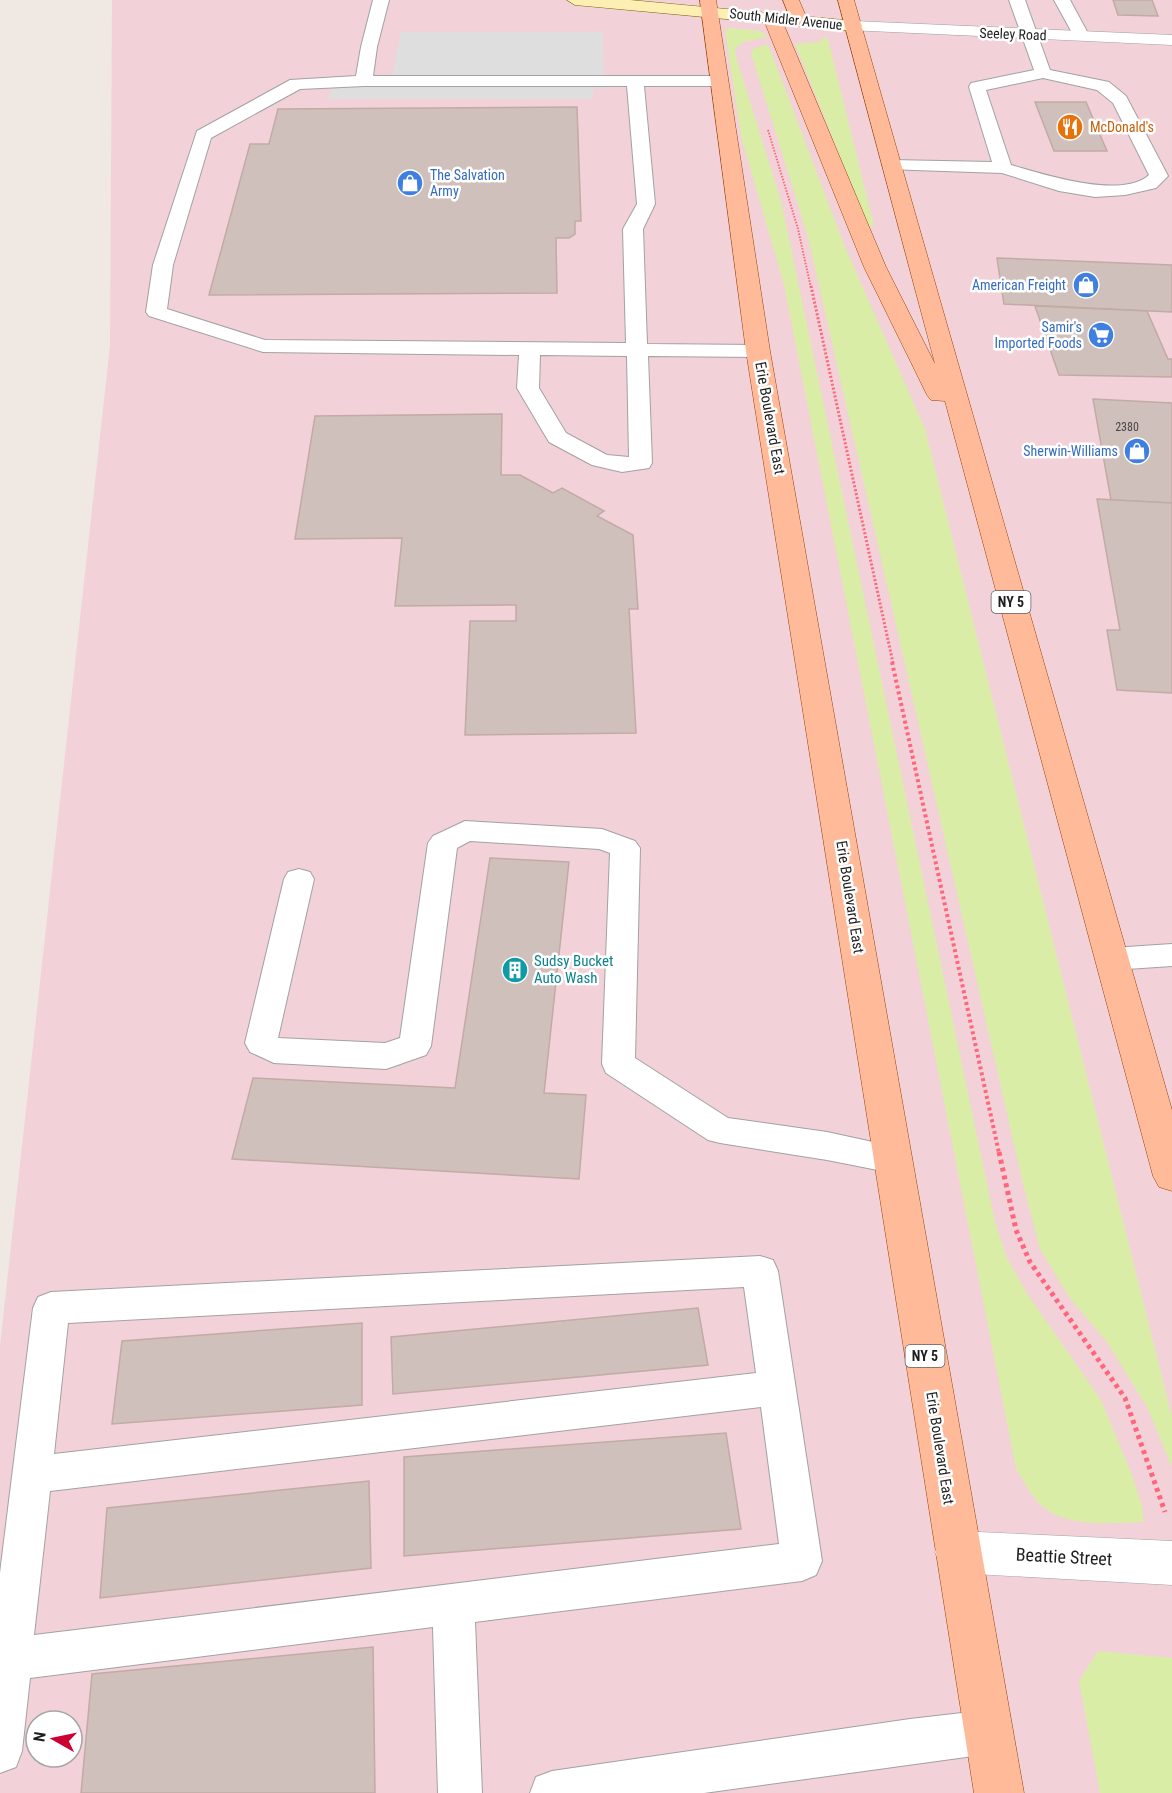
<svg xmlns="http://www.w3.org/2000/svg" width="1172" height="1793" font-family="'Roboto Condensed',sans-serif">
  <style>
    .commercial { fill: #f2d1d8; fill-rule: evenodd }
    .grass { fill: #daeda6 }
    .parking { fill: #dedede }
    .building { fill: #d0c0bc; stroke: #c2aaa5; stroke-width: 1.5 }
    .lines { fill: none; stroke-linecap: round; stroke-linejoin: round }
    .service-casing { stroke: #a2a2a2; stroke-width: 2 }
    .minor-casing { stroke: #a2a2a2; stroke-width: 1 }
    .tertiary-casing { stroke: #a2a2a2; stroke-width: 1 }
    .secondary-casing { stroke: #7a6900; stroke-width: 1 }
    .primary-casing { stroke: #984000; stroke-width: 1 }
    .path-far3 { stroke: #ff657b; stroke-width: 2; stroke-dasharray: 1.5 1.5; stroke-linecap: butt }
    .path-far2 { stroke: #ff657b; stroke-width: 3; stroke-dasharray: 2 2; stroke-linecap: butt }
    .path-far1 { stroke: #ff657b; stroke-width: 4; stroke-dasharray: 3 3; stroke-linecap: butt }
    .path { stroke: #ff657b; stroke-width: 5; stroke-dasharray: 4 4; stroke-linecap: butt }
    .service { fill: #fff; fill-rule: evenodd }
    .minor { fill: #fff; fill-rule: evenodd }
    .tertiary { fill: #fff; fill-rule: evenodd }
    .secondary { fill: #fdefb4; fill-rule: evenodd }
    .primary { fill: #ffba99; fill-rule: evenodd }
    .labels { text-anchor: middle; stroke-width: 5; stroke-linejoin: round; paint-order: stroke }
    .number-label { font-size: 12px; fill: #4a4646 }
    .far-street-label { font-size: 14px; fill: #1e1e1e; stroke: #fff }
    .far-food-label { font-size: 14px; fill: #c56008; stroke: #fff; text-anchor: start }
    .far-shop-label { font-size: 14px; fill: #366cbe; stroke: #fff; text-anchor: end }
    .shield { fill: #fff; stroke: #626262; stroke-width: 1.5 }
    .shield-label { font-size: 14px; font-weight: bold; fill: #1e1e1e }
    .street-label { font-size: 15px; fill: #1e1e1e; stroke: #fff }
    .culture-label { font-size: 15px; fill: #0d838f; stroke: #fff; text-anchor: start }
    .near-street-label { font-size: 18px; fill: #1e1e1e; stroke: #fff }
  </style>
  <rect width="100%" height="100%" fill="#f0e8e3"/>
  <path class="commercial" d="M112,0H1172V1793H0V1346L110,346ZM36,1721H72V1757H36Z"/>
  <g class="grass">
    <path d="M730,28L760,31L768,37L743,42L735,49L736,57L781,201L995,1222L1007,1258L1026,1292L1101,1400L1132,1475L1142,1506L1144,1522C1111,1523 1061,1529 1037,1501C1029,1492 1023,1479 1016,1469L784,285L741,136L725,30Z"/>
    <path d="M824,37L828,39L874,226H868L795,44L819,42Z"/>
    <path d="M768,44L845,247L925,429L1172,1417V1467L1147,1407L1107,1342L1069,1297L1040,1249L1022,1180L808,237L751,53L753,49Z"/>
    <path d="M1098,1651L1172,1658V1793H1100L1079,1681Z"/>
  </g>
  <path class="parking" d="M401,32H603L604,88H593V99H328L334,76H392Z"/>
  <g class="building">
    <path d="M1113,0H1152L1158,16L1118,15Z"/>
    <path d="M1035,102H1086L1107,151H1054Z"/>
    <path d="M577,107L581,221H575V234L569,238H556L557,293L209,295L250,144H269L278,109Z"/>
    <path d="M997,258L1172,265V312L1004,304Z"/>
    <path d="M1035,306L1147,311L1168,359H1172V377L1059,375Z"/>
    <path d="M1093,399L1172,403V503L1111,500Z"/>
    <path d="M502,414L501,475H520L553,493L562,488L604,511L597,516L633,535L638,609H629L636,733L465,735L470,621H516V605L395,606L402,538L295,539L315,416Z"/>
    <path d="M1097,499L1172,503V693L1117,690L1107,630H1120Z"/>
    <path d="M490,858L569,862L544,1093L586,1095L579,1179L232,1159L253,1078L455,1088Z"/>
    <path d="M698,1308L708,1365L393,1394L391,1337Z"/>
    <path d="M362,1323V1405L112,1424L122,1341Z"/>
    <path d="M726,1433L741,1529L404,1556V1457Z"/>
    <path d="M369,1481L371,1568L100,1598L107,1508Z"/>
    <path d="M373,1647L375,1793H81L92,1674Z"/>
  </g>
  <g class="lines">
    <defs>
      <g id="service">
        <path d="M373,0H389L377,47L373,76H720L728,81L720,86H644L655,204L643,229L647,344L758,345L765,347L769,351L765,355L758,357L648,356L652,463L649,468L622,472L592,465L549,442L517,388L519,355L263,352L149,316L146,312L153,265L197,131L290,80L356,76L361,47ZM364,86H627L637,204L623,229L626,343L265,340L167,309L173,265L211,138L300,89ZM540,355L627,356L629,457L607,455L566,433L539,388Z"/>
        <path d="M1009,0H1025L1050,70L1109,82L1126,96L1168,176L1156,188L1125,195L1095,197L1059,191L1002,173L885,169L882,165L885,161L891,160L992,162L969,87L971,83L1034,70ZM1043,78L1097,90L1113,103L1149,175C1121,200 1043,174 1011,165L986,90Z"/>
        <path d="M1054,0H1070L1090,37L1088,40H1076Z"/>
        <path d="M465,821L602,829L635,841L640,848L635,1058L728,1118L827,1132L905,1149L910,1159L905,1169L893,1173L827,1160L720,1143L708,1140L606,1073L602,1064L610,853L599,849L470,841L457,848L431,1046L426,1055L386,1069L274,1063L250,1052L245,1043L284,879L288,872L299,869L310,872L314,879L278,1038L385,1043L400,1038L428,843L433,836Z"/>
        <path d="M1172,944V966L1112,970L1101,967L1096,959L1101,951L1112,948Z"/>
        <path d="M760,1256L773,1260L778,1271L822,1561L816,1575L802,1581L475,1622L482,1793H438L433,1627L30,1678L22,1751L16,1767L0,1773V1573L33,1308L38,1297L51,1292ZM744,1287L756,1373L54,1454L68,1323ZM761,1407L779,1544L34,1635L50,1491Z"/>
        <path d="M988,1710L1003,1717L1010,1732L1003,1747L988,1754L704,1793H530L536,1777L552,1771L910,1719Z"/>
      </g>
      <path id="minor" d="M957,1531L1172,1541V1585L957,1573L941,1567L935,1552L941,1537Z"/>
      <path id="tertiary" d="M854,21L1172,35V45L848,30L845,26L848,22Z"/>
      <path id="secondary" d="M567,0H630L854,21L860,22L863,26L860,30L854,31L575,5Z"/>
      <g id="primary">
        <path d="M700,0H716L770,351L1024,1793H974L746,351Z"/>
        <path d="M783,0H799L808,21L805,25H793Z"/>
        <path d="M838,0H854L1172,1110V1191L1159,1187L1153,1176L945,401L931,400L927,395L864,267L763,18L766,14H778L781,18L886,267L935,364Z"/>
      </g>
    </defs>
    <use href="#service" class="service-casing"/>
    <use href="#minor" class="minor-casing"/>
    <use href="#tertiary" class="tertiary-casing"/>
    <use href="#secondary" class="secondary-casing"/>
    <use href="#primary" class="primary-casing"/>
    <path class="path-far3" d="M768,130L798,229L811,288"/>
    <path class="path-far2" d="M811,286L893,663"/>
    <path class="path-far1" d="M892,662L999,1153"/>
    <path class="path" d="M999,1152L1016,1230L1030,1262L1125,1398L1165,1512"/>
    <use href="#service" class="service"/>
    <use href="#minor" class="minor"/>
    <use href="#tertiary" class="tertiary"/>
    <use href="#secondary" class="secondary"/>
    <use href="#primary" class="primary"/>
  </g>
  <defs>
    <symbol id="restaurant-disc" viewBox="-11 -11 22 22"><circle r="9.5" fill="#e8710a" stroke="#fff"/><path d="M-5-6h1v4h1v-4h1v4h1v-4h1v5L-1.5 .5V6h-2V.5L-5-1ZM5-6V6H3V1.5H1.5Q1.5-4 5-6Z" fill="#fff"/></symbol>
    <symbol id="shop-disc" viewBox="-11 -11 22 22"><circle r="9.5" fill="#3f7fe0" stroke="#fff"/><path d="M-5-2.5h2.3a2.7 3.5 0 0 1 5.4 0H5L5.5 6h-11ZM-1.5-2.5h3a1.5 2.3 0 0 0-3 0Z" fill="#fff"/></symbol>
    <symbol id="supermarket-disc" viewBox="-11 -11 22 22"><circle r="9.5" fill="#3f7fe0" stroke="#fff"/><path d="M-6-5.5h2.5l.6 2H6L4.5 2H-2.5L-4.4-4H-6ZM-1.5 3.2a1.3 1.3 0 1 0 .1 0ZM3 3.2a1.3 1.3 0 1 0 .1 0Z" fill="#fff"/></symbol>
    <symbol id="building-disc" viewBox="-11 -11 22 22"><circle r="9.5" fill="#0f9aa8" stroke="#fff"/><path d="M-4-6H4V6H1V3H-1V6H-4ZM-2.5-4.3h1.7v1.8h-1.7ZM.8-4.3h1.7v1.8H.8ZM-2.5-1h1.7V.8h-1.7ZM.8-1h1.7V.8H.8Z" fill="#fff"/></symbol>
  </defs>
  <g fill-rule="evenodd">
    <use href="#restaurant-disc" x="1055" y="112" width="30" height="30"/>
    <use href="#shop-disc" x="395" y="168" width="30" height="30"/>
    <use href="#shop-disc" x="1071" y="270" width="30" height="30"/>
    <use href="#supermarket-disc" x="1086" y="320" width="30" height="30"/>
    <use href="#shop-disc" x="1122" y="436" width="30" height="30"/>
    <use href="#building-disc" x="500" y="955" width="30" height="30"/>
  </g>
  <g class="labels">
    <g class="number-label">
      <text x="1127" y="431">2380</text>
    </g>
    <g class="far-street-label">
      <text transform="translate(786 19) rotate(6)" y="5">South Midler Avenue</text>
      <text transform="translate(1013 34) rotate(2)" y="5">Seeley Road</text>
    </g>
    <g class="far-food-label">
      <text x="1090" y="132">McDonald's</text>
    </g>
    <g class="far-shop-label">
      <text x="430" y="180" text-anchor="start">The Salvation<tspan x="430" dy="16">Army</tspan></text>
      <text x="1066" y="290">American Freight</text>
      <text x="1082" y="332">Samir's<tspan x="1082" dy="16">Imported Foods</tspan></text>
      <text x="1118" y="456">Sherwin-Williams</text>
    </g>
    <g class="shield">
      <rect x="991.5" y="591" width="39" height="22" rx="4.5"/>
      <rect x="905.5" y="1345" width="39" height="22" rx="4.5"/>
    </g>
    <g class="shield-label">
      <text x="1011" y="607">NY 5</text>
      <text x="925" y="1361">NY 5</text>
    </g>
    <g class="street-label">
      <text transform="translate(770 418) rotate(80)" y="5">Erie Boulevard East</text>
      <text transform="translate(850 897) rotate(81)" y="5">Erie Boulevard East</text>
      <text transform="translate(940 1448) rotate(81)" y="5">Erie Boulevard East</text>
    </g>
    <g class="culture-label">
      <text x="534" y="966">Sudsy Bucket<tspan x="534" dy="17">Auto Wash</tspan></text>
    </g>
    <g class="near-street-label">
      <text transform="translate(1064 1557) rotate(3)" y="6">Beattie Street</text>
    </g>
  </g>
  <g transform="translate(54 1739) rotate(279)"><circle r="28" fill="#ffffff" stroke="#a5a5a5" stroke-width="1.5"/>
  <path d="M0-4.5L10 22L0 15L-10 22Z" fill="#cc0033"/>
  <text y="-9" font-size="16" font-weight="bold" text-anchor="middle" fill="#1e1e1e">N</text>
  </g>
</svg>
